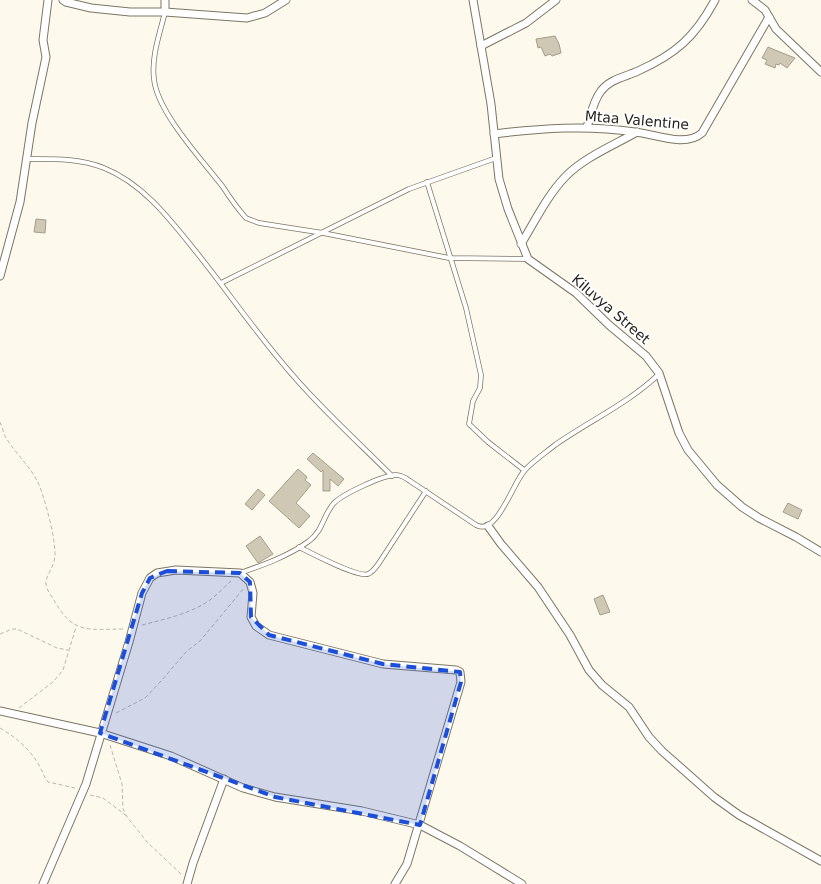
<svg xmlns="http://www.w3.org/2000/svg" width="821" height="884" font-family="'DejaVu Sans',sans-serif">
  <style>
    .building { fill: #cfc8b5; stroke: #a59d8b }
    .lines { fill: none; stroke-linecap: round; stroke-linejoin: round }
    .service-casing { stroke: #7d7664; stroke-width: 5.5 }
    .minor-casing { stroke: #7d7664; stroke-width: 9 }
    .path { stroke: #bcb8ae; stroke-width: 1; stroke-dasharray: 4 2.5; stroke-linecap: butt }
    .service { stroke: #fff; stroke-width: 4 }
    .minor { stroke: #fff; stroke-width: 7 }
    .marked { fill: #1d4ed8; fill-opacity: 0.2; stroke: #1d4ed8; stroke-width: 4; stroke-dasharray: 10 6; stroke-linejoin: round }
    .labels { text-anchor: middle; stroke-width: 4; stroke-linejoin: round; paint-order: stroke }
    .street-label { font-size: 14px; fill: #27241d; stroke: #fff }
  </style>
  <rect width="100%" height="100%" fill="#fef9ed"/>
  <g class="building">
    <path d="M555,36L559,44L561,53L552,56L550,54L545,56L541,47L538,48L536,39Z"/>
    <path d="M768,47L775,50L795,58L787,68L780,63L779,65L776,64L775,68L765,64L767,60L762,58Z"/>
    <path d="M36,219L46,220L45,233L34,232Z"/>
    <path d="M313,453L344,479L338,486L330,479V491H323V470L321,472L307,459Z"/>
    <path d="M298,469L307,477L305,480L311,485L296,503L310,516L299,528L269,501Z"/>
    <path d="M258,489L265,495L252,510L245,504Z"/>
    <path d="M788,503L802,510L798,519L783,512Z"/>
    <path d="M260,536L273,554L258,563L246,546Z"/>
    <path d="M603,595L610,612L600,615L594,599Z"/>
  </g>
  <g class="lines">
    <defs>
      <g id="service">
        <path d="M165,12C160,33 151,57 154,79C157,112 203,161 223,187C230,198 237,208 246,218L259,223L323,233L449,258L528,259"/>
        <path d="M26,159C53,159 79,158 104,168C142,183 169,218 193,248C223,285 249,323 279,359C313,401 354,438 392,476"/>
        <path d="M427,182L466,308L481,375L480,388L473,401L469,424L488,442L524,470"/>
        <path d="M221,283L409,189L496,158"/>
        <path d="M299,547C311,553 358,578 368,574C373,572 376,567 379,563L426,491"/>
        <path d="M240,573C263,565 289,556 309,541C323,531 323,515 334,503C343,494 383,475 396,475C401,475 406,478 410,481L476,525C497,537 513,482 525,470C533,461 545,453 555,445C589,421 629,403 659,374"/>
      </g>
      <g id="minor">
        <path d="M63,0L66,2L91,8L130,12H165L247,18L265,13L286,0"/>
        <path d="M165,0V12"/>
        <path d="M473,0L491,104L499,179L508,209L528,259L576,293L609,325L646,356L659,373L679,433L688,450L717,485L742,507L759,518L796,537L821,552"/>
        <path d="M752,0L765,10L776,29L821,72"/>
        <path d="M481,46L526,23L556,0"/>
        <path d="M587,127C591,115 593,101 601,91C610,79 625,77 638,71C676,54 695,37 715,0"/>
        <path d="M494,134C542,128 587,125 635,132C655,134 685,148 702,133L769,17"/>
        <path d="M521,244C535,221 547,196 565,177C583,158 614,145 637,132"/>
        <path d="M0,276L20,202L32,123L45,62L46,57L43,40L48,0"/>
        <path d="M488,526L501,544L538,587L570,635L589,670L602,685L629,707L649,737L662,751L714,797L739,815L821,861"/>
        <path d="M0,711L100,733L171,756L243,788L275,797L362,811L420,825L460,846L522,884"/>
        <path d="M43,884L86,784L129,642L142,593L150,578L157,573L176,570L240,573L250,582L253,593L251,617L256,626L269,635L383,664L456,670L460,672L461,682L407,864L395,884"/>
        <path d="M187,884L193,863L224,779"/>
      </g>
    </defs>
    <use href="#service" class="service-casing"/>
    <use href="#minor" class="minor-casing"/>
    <g class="path">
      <path d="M0,422C2,426 3,432 5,436C17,457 35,469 42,493C48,512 54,533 55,553C55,568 47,572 46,582C45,589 52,596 55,602C74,635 89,629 124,629"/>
      <path d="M142,625C165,619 190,614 210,600C217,595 224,587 231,581"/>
      <path d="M0,634L12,629H17L57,648L68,650"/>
      <path d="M19,708L53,682L63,670L76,627"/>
      <path d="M116,713L145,698L161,681L187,651L200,641L244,588"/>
      <path d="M0,728C17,738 31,750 40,767C43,772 44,777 48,782L75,788"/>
      <path d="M110,745L122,784L123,809L127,817L148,843L181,874"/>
      <path d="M90,795L103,798L127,816"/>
    </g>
    <use href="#service" class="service"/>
    <use href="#minor" class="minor"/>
  </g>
  <path class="marked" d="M167,571L240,573L250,582L251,617L269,635L383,664L460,672L461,682L420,825L275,797L100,733L142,593L150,578Z"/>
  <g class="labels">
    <g class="street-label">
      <text transform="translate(637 120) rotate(5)" y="5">Mtaa Valentine</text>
      <text transform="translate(611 309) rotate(41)" y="5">Kiluvya Street</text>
    </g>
  </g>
</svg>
